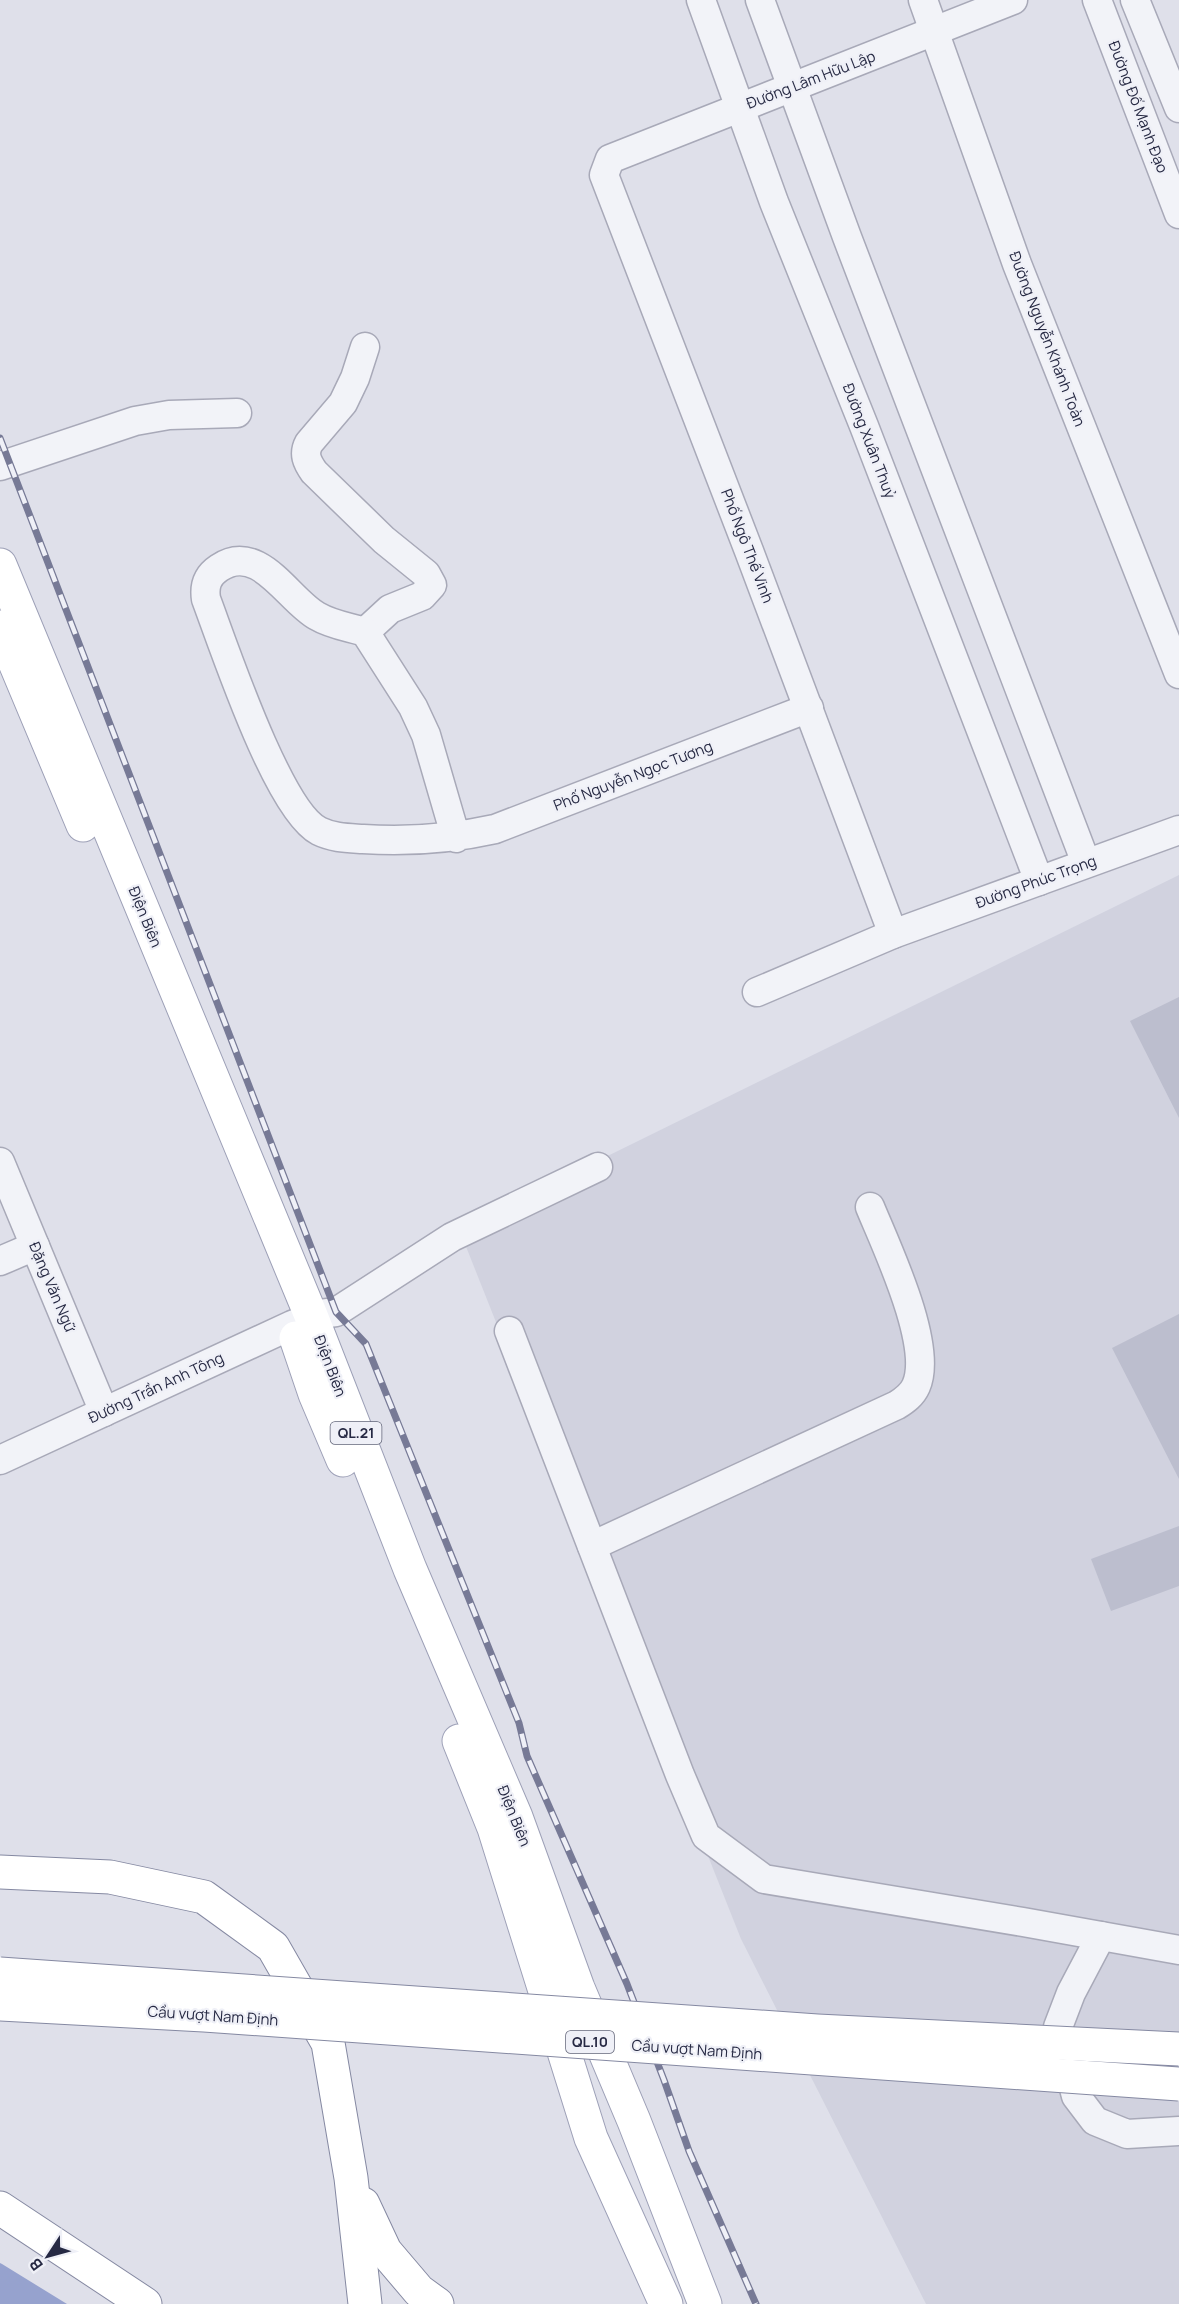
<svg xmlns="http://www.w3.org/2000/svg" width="1179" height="2304" font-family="Manrope,sans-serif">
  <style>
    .built { fill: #d1d2df }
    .water { fill: #96a2ce }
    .building { fill: #bcbece }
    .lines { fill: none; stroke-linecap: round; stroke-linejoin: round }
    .minor-casing { stroke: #a8a9b8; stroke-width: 31 }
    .major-casing { stroke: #9da0b7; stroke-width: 35 }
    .highway-casing { stroke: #8589a2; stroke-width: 35 }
    .minor { stroke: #f2f3f8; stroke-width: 28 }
    .major { stroke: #fff; stroke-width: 33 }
    .highway { stroke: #fff; stroke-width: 33 }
    .rail-casing { stroke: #777a96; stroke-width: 7 }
    .rail { stroke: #eff0f7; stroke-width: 4.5; stroke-dasharray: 14; stroke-linecap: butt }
    .highway-bridge-casing { stroke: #8589a2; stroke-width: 35; stroke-linecap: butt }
    .highway-bridge { stroke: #fff; stroke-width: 33 }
    .labels { text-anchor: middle; stroke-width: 4.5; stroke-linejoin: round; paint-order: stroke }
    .shield { fill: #eff0f7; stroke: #626579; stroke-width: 1.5 }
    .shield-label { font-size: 14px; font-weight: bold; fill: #262943 }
    .street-label { font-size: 15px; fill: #262943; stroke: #eff0f7 }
  </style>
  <rect width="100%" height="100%" fill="#dfe0ea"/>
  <path class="built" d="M1179,875V2304H926L741,1939L459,1229Z"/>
  <path class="water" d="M0,2263L2,2264L67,2304H0Z"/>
  <g class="building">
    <path d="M1179,997V1118L1130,1021Z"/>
    <path d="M1179,1314V1479L1112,1348Z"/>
    <path d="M1179,1526V1586L1111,1611L1091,1559Z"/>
  </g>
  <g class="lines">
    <defs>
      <g id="minor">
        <path d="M701,0L774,202L864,426L1039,881"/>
        <path d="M760,0L847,237L1086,863"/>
        <path d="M923,0L1017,264L1179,674"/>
        <path d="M1097,0L1179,214"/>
        <path d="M1135,0L1179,108"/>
        <path d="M365,347L355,378L343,403L309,443C303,454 307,462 314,472L384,540L426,574L432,585L422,596L390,609L365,632"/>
        <path d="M0,466L135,421L169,415L237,413"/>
        <path d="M456,838L426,735L413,707L365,632C349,627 332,625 317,616C288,600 259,541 219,568C207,576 204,586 206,599C224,647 278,810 319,831C333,838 348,838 363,839C409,842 450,839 495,829L809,708"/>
        <path d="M893,934L749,551L604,175L610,159L1013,0"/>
        <path d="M757,992L893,934L1179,830"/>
        <path d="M0,1162L104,1412"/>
        <path d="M0,1261L35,1246"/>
        <path d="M509,1331L680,1775L706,1836L764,1879L1023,1922L1179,1950"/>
        <path d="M0,1460L292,1325L320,1314L336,1312L452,1237L598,1167"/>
        <path d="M592,1546L897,1405C905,1400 912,1395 916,1386C934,1346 886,1246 870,1207"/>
        <path d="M1101,1936L1071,1993L1058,2027L1076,2096L1095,2121L1127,2134L1179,2131"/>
      </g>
      <g id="major">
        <path d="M0,565L312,1318L410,1569L516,1817L578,1988L634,2121L705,2304"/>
        <path d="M0,627L83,825"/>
        <path d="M296,1338L315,1394L343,1460"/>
        <path d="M459,1741L494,1828L591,2138L666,2304"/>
      </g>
      <g id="highway">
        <path d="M0,1872L110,1877L204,1897L273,1947L328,2043L351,2178L365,2304"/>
        <path d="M363,2204L385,2251L419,2291L437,2304"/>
        <path d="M0,2208L145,2304"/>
      </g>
    </defs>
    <use href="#minor" class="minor-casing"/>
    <use href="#major" class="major-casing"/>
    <use href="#highway" class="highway-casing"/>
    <use href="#minor" class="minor"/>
    <use href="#major" class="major"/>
    <use href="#highway" class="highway"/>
    <defs>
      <path id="rail" d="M0,438L336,1312L366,1344L519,1723L527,1756L627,1984L664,2080L689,2151L756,2304"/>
    </defs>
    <use href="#rail" class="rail-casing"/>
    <use href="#rail" class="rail"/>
    <defs>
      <g id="highway-bridge">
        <path d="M0,1974L817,2031L1179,2049"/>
        <path d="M0,2004L204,2015L1179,2084"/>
      </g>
    </defs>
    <use href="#highway-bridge" class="highway-bridge-casing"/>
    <use href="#highway-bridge" class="highway-bridge"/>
  </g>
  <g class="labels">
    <g class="shield">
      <rect x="330.5" y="1422" width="51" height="22" rx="4.5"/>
      <rect x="566" y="2031" width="48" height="22" rx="4.5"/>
    </g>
    <g class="shield-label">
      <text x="356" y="1438">QL.21</text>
      <text x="590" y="2047">QL.10</text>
    </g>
    <g class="street-label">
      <text transform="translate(811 80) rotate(-21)" y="5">Đường Lâm Hữu Lập</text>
      <text transform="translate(1138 107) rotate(69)" y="5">Đường Đố Mạnh Đạo</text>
      <text transform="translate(1047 339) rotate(69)" y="5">Đường Nguyễn Khánh Toàn</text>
      <text transform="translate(869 441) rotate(69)" y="5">Đường Xuân Thuỷ</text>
      <text transform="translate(747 546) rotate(69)" y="5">Phố Ngô Thế Vinh</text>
      <text transform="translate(633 776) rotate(-21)" y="5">Phố Nguyễn Ngọc Tương</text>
      <text transform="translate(1036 882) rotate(-20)" y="5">Đường Phúc Trọng</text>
      <text transform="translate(145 917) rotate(68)" y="5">Điện Biên</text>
      <text transform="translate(52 1287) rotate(67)" y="5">Đặng Văn Ngữ</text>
      <text transform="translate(330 1366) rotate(69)" y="5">Điện Biên</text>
      <text transform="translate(156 1388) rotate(-25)" y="5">Đường Trần Anh Tông</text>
      <text transform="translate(514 1816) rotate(68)" y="5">Điện Biên</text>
      <text transform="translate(213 2016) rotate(4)" y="5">Cầu vượt Nam Định</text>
      <text transform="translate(697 2050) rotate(4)" y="5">Cầu vượt Nam Định</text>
    </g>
  </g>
  <g transform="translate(48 2256) rotate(234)" stroke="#eff0f7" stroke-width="4.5" paint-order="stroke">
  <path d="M0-4.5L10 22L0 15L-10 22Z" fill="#262943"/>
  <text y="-9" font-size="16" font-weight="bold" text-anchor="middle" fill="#262943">B</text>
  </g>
</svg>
